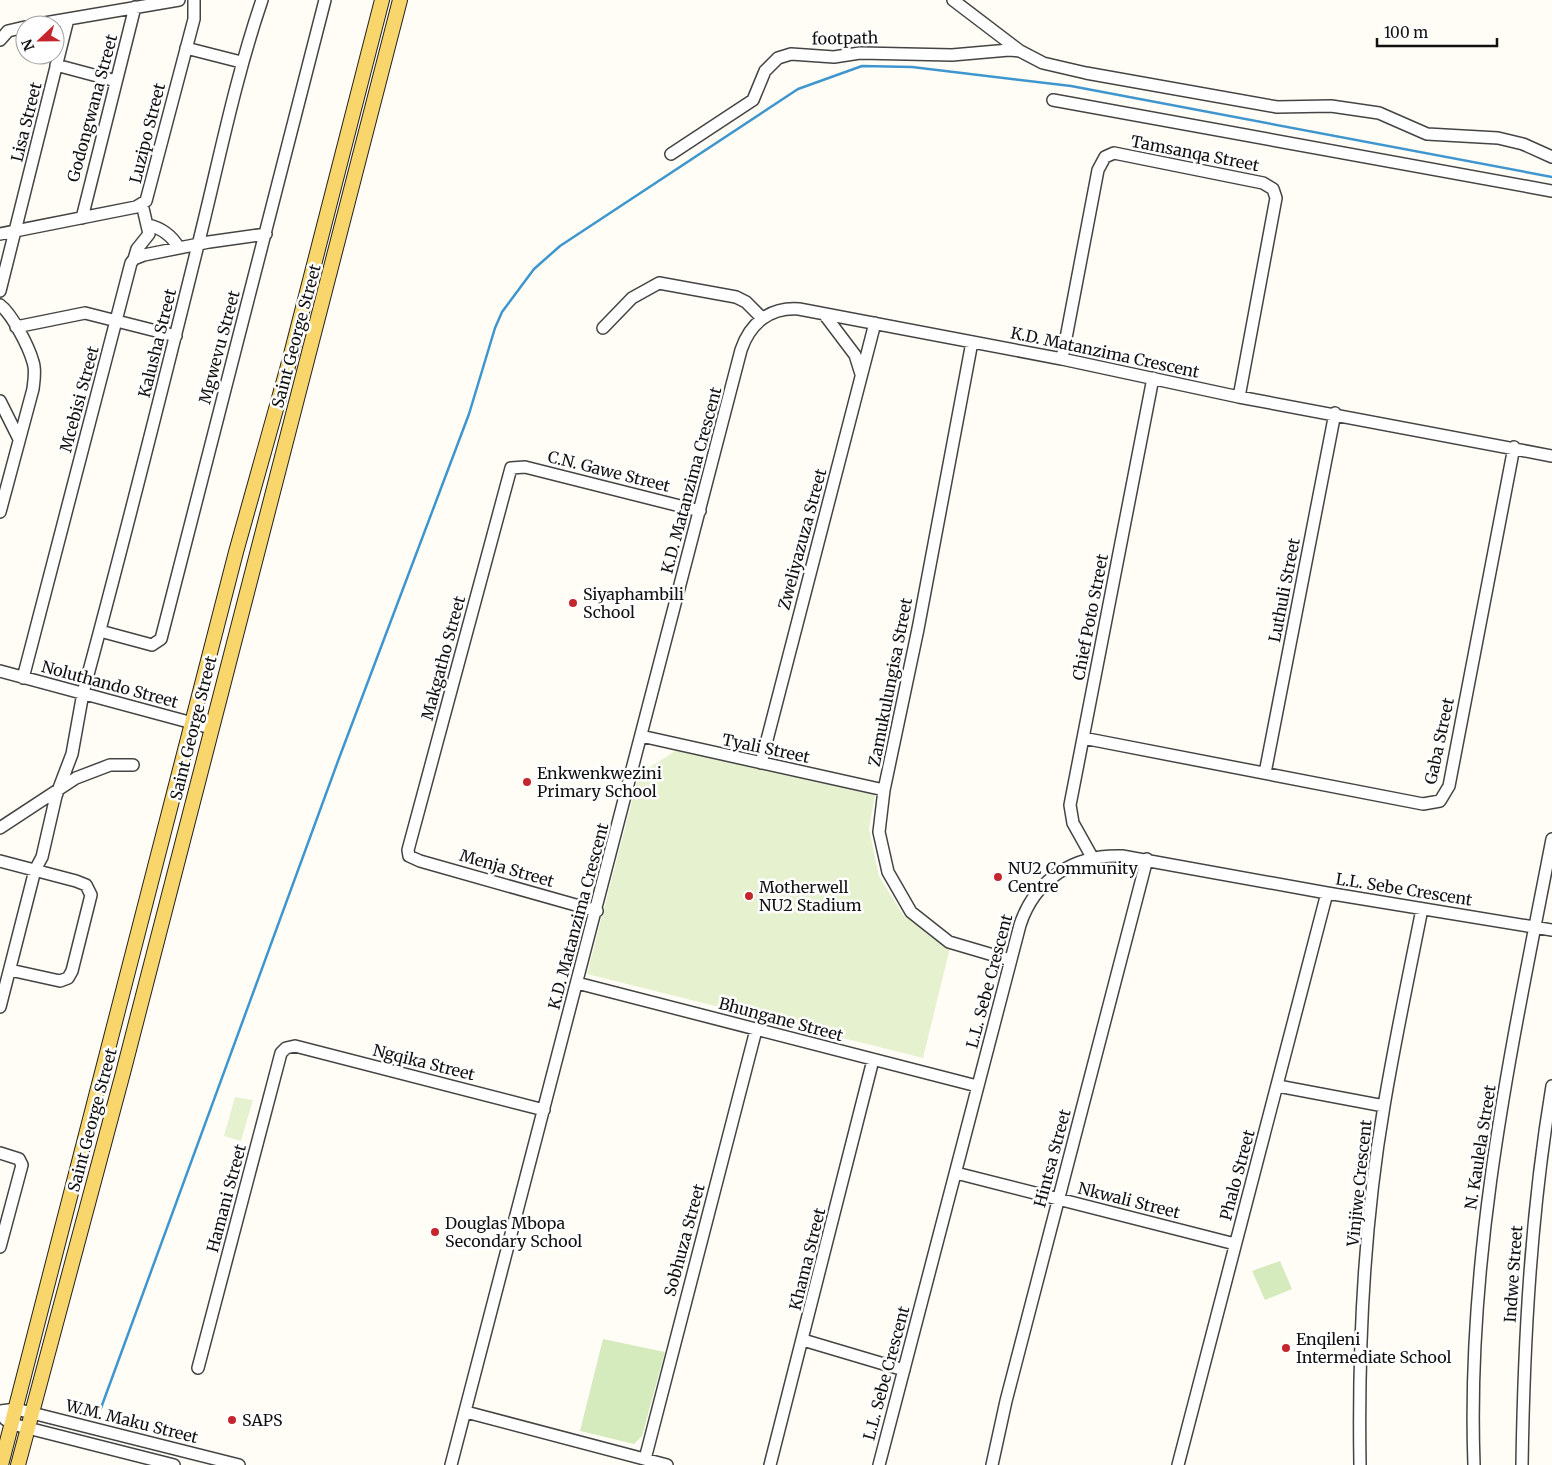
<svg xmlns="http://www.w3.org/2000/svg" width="1552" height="1465" font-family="Merriweather,serif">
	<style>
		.green { fill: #d5ebbd }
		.pitch { fill: #e6f2cf }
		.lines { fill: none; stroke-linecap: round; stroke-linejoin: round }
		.stream { stroke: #3f96cf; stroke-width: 2.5 }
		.minor-casing { stroke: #444; stroke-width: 14 }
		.major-casing { stroke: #222; stroke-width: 16 }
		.minor { stroke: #fff; stroke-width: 11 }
		.major { stroke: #f9d66b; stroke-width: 14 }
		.poi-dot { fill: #c4262e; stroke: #fff; stroke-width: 2 }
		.labels { text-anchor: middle; stroke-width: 5; stroke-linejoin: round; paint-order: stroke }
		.street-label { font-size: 16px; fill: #111; stroke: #fff }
		.poi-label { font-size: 16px; fill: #111; stroke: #fff; text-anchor: start }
	</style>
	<rect width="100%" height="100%" fill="#fffdf5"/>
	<path class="green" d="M1280,1261L1292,1289L1265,1300L1252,1271Z
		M603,1339L665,1352L642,1436L634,1444L580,1431Z"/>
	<path class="pitch" d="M677,750L875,795L869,829L879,876L904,916L950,948L923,1058L587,974L639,774Z
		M235,1097L253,1100L241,1141L224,1136Z"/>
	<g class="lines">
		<path class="stream" d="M101,1408L338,761L469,414L495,328L502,312L534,269L560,246L798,89L862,66L912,67L1071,86L1552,177"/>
		<defs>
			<path id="minor" d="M953,0L1020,51L1043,63L1086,73L1277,107L1331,106L1379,113L1427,134L1498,138L1523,144L1552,157
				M33,25L179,0
				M0,40L8,31L25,27
				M186,48L241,62
				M56,65L116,81
				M1053,100L1552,191
				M671,154L753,100L765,71L778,58L791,54L834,57L860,53L952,55L1009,50L1020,51
				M82,218L135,7
				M148,225C162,228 172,236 179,248
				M0,234L136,207L146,201L194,19V0
				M134,259L137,249L149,234L142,204
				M0,291L68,19
				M0,305C12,314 29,347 33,362C36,370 34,380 33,389L0,512
				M824,314L855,355L861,374
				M16,327L85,313L176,336
				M603,328L632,298L659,283L736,297L746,302L762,318
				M972,342L918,629L884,790L879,832L888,872L911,912L949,942L1010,960
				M1062,359L1098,170L1105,157L1114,153L1263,183L1273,189L1276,198L1239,397
				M0,401L19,439
				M100,631L152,645L161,639L325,0
				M0,671L211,728
				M23,678L131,263L134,259L144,255L209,242L266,234
				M641,736L884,790
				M1083,738L1423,804L1440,801L1449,786L1514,447
				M761,763L875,323
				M1265,773L1335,413
				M0,828L76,778L110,765H133
				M1092,857L1073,823L1070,805L1153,378
				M0,861L76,881L86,885L91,895L72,971L68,978L60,981L10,970
				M597,911L420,861L409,856L408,850L511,468L525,467L700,511
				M577,983L977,1086
				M0,1007L35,870L42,857L56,796L72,754L83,693C123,546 160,398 197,249C218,166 234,82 262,0
				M1278,1086L1384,1106
				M0,1153L19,1159L22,1165L0,1247
				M956,1173L1235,1244
				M803,1340L904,1370
				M198,1368L281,1053L286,1048L295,1046L544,1110
				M0,1411L16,1409L239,1465
				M466,1412L667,1465
				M5,1419L12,1424L174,1465
				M645,1459L756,1030
				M451,1465L741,350C750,323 770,307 799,309L1062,359L1239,397L1552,456
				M770,1465L873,1060
				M879,1465L1020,925C1035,879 1075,854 1122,856L1327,893L1552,930
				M992,1465L1006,1401L1147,859
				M1178,1465L1327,893
				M1360,1465C1358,1346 1364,1223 1384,1106C1395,1040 1409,974 1422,909
				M1474,1465C1466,1253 1512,1046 1552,839
				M1522,1465C1524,1337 1531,1212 1552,1086"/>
			<path id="major" d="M1,1465L236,552L288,366L382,0
				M18,1465L123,1073L400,0"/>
		</defs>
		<use href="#minor" class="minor-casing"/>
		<use href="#major" class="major-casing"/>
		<use href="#minor" class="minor"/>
		<use href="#major" class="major"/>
	</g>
	<g class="poi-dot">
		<circle cx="573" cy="603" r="5"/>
		<circle cx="527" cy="782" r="5"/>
		<circle cx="998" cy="877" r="5"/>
		<circle cx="749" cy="896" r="5"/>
		<circle cx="435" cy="1232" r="5"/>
		<circle cx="1286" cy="1348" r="5"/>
		<circle cx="232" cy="1420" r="5"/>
	</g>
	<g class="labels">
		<g class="street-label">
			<text transform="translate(845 38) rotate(-1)" y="6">footpath</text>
			<text transform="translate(92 108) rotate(-75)" y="6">Godongwana Street</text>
			<text transform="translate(26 122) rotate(-76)" y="6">Lisa Street</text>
			<text transform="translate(147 133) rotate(-76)" y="6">Luzipo Street</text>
			<text transform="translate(1195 153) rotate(11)" y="6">Tamsanqa Street</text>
			<text transform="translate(296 336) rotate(-75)" y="6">Saint George Street</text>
			<text transform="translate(157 343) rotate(-76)" y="6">Kalusha Street</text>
			<text transform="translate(219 347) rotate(-75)" y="6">Mgwevu Street</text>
			<text transform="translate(1105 352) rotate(12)" y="6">K.D. Matanzima Crescent</text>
			<text transform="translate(79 399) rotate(-75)" y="6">Mcebisi Street</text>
			<text transform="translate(609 471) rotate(14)" y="6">C.N. Gawe Street</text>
			<text transform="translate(691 480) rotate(-75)" y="6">K.D. Matanzima Crescent</text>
			<text transform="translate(802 539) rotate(-75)" y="6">Zweliyazuza Street</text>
			<text transform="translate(1284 590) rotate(-79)" y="6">Luthuli Street</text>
			<text transform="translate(1090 617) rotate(-79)" y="6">Chief Poto Street</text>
			<text transform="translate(443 658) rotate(-75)" y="6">Makgatho Street</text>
			<text transform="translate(890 682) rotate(-79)" y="6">Zamukulungisa Street</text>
			<text transform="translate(110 684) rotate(15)" y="6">Noluthando Street</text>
			<text transform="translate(193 728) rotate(-76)" y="6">Saint George Street</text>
			<text transform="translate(1439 741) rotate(-78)" y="6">Gaba Street</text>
			<text transform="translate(766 748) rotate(12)" y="6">Tyali Street</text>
			<text transform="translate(507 868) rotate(16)" y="6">Menja Street</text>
			<text transform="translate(1404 889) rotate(9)" y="6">L.L. Sebe Crescent</text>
			<text transform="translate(578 916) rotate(-75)" y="6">K.D. Matanzima Crescent</text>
			<text transform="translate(989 981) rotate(-75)" y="6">L.L. Sebe Crescent</text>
			<text transform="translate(781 1019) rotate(15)" y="6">Bhungane Street</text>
			<text transform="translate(424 1062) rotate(14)" y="6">Ngqika Street</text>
			<text transform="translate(92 1120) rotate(-75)" y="6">Saint George Street</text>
			<text transform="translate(1480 1147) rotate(-81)" y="6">N. Kaulela Street</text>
			<text transform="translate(1052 1158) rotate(-75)" y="6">Hintsa Street</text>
			<text transform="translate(1237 1175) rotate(-75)" y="6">Phalo Street</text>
			<text transform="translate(1359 1183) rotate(-84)" y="6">Vinjiwe Crescent</text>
			<text transform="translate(226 1198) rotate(-75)" y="6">Hamani Street</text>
			<text transform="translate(1129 1200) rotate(14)" y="6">Nkwali Street</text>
			<text transform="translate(684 1240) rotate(-75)" y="6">Sobhuza Street</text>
			<text transform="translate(807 1259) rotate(-76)" y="6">Khama Street</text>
			<text transform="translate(1513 1274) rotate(-86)" y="6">Indwe Street</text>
			<text transform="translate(886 1373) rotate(-75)" y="6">L.L. Sebe Crescent</text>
			<text transform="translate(132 1421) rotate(14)" y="6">W.M. Maku Street</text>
		</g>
		<g class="poi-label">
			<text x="583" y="600">Siyaphambili<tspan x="583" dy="18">School</tspan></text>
			<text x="537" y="779">Enkwenkwezini<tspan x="537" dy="18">Primary School</tspan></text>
			<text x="1008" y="874">NU2 Community<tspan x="1008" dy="18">Centre</tspan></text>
			<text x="759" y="893">Motherwell<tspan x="759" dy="18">NU2 Stadium</tspan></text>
			<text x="445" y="1229">Douglas Mbopa<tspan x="445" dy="18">Secondary School</tspan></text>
			<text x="1296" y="1345">Enqileni<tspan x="1296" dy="18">Intermediate School</tspan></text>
			<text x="242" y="1426">SAPS</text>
		</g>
	</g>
	<g transform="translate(40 40) rotate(248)"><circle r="24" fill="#ffffff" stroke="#a0a0a0"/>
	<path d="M0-4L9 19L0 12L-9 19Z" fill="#c4262e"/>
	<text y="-8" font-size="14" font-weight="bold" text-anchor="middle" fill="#111111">N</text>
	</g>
	<path d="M1377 38v8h120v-8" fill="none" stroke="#111111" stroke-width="2.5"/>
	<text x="1384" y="38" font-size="15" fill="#111111" stroke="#ffffff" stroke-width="4" paint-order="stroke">100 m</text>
</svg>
